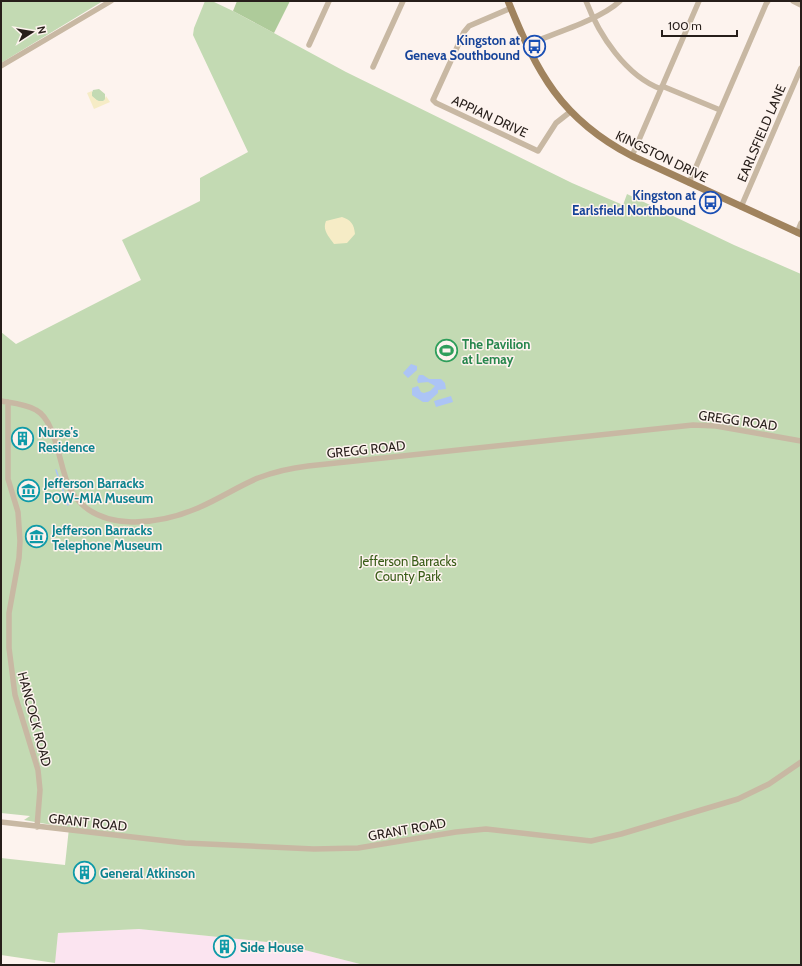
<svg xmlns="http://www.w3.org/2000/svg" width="802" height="966" font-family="Cabin,sans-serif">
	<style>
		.industrial { fill: #fbe4f0 }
		.green { fill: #c3dab3 }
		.forest { fill: #aecb9a }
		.sand { fill: #f6ecc6 }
		.water { fill: #acc4f5 }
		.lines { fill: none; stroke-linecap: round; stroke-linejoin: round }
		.stream { stroke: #acc4f5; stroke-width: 1.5 }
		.minor { stroke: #c8b8a3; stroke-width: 5.5 }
		.major { stroke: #a0835e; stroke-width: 7 }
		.labels { text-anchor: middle; stroke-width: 3; stroke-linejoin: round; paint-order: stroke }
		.transit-label { font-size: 13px; font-weight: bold; fill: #164399; stroke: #fdf3ee; text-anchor: end }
		.street-label { font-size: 13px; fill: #271e1a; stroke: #fdf3ee }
		.leisure-label { font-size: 13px; font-weight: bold; fill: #27864d; stroke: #fdf3ee; text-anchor: start }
		.culture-label { font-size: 13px; font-weight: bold; fill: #0d838f; stroke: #fdf3ee; text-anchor: start }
		.park-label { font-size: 13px; fill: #395c17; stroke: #fdf3ee }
	</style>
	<rect width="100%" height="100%" fill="#fdf3ee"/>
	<path class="industrial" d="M139,929L277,943L364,965H54L58,933Z"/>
	<path class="green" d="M1,1H103L1,63Z
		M205,1H212L233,11L346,72L572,183L623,205L627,194L734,245L801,274V965H364L277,943L139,929L58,933L55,963L1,955V858L65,865L69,828L24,820L30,816L1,813V332L16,344L141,280L122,240L200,201V178L248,152L193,35L194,28Z
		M99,89L105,94V100C100,103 94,100 91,95L93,90Z"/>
	<path class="forest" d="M237,1H290L274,33L233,11Z"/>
	<path class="sand" d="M92,91V96L98,101H104L106,96L110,102L94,109L87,93Z
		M342,217C351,220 354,224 355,234L347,243L334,244C329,237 322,230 326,221Z"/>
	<path class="water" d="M411,364L417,366V370L408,378L403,373Z
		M419,375H423L429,379H441L445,383L446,389L438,390V393L428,402H423L412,395V388L418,386L421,392L424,393L430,391L435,386L428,382L418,383L417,380Z
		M451,396L453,402L436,407L434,401Z"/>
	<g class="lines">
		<path class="stream" d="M56,470L68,505"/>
		<path class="minor" d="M586,1C599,35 626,76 661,89
			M793,1L801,5
			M511,8L469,26L464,32L433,100L436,103L538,151L556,123L570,112
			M309,45L329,1
			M526,45C552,34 600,20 620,1
			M1,66L111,1
			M373,67L403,1
			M662,86L720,110
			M632,156L699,1
			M689,183L766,4L768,1
			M741,207L801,68
			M797,233L801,223
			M1,401C13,403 26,404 36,410C57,421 59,468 70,489C95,534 158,525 198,508C219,499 237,487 258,478C274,472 291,468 308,466L693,425L716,426L801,441
			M8,402V479L18,512L20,541L19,558L9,613V648L15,695L38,770L40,790L37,827
			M1,822L185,843L314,849L358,848L456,832L486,829L591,841L621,834L738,799L769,784L801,762"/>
		<path class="major" d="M508,1C537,73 561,119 632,156L801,234"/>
	</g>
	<defs>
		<symbol id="bus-ring" viewBox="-11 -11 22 22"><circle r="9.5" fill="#fdf3ee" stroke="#1a4fb4" stroke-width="1.5"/><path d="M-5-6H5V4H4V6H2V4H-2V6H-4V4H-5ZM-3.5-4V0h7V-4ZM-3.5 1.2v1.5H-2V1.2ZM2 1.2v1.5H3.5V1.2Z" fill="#1a4fb4"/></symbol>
		<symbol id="stadium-ring" viewBox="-11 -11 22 22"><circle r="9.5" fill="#fdf3ee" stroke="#2e9e5b" stroke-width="1.5"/><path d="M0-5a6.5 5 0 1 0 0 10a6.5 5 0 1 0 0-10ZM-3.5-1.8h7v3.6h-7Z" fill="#2e9e5b"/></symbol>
		<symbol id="building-ring" viewBox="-11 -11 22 22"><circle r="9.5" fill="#fdf3ee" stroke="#0f9aa8" stroke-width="1.5"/><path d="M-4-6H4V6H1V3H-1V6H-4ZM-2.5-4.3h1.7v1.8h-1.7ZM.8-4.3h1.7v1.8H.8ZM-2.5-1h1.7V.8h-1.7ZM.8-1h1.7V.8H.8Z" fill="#0f9aa8"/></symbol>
		<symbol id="museum-ring" viewBox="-11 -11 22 22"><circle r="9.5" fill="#fdf3ee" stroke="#0f9aa8" stroke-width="1.5"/><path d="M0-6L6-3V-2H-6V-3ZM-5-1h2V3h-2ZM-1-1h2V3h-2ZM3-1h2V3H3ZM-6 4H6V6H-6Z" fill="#0f9aa8"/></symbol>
	</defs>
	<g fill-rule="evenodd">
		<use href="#bus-ring" x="522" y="34" width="25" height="25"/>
		<use href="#bus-ring" x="698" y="190" width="25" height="25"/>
		<use href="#stadium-ring" x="434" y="338" width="25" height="25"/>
		<use href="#building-ring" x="10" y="426" width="25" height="25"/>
		<use href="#museum-ring" x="16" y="478" width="25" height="25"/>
		<use href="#museum-ring" x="24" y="524" width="25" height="25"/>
		<use href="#building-ring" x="72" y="860" width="25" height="25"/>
		<use href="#building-ring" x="212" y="934" width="25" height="25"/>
	</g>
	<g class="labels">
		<g class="transit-label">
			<text x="520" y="45">Kingston at<tspan x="520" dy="15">Geneva Southbound</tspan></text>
			<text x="696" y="200">Kingston at<tspan x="696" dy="15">Earlsfield Northbound</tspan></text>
		</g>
		<g class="street-label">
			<text transform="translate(490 116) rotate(25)" y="5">APPIAN DRIVE</text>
			<text transform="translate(761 133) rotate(-67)" y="5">EARLSFIELD LANE</text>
			<text transform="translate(662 156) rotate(26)" y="5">KINGSTON DRIVE</text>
			<text transform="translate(738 420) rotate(8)" y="5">GREGG ROAD</text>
			<text transform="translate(366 449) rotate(-6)" y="5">GREGG ROAD</text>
			<text transform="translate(35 719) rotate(75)" y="5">HANCOCK ROAD</text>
			<text transform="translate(88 822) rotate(6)" y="5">GRANT ROAD</text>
			<text transform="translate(407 829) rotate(-10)" y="5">GRANT ROAD</text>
		</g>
		<g class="leisure-label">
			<text x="462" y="349">The Pavilion<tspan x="462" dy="15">at Lemay</tspan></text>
		</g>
		<g class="culture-label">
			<text x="38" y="437">Nurse's<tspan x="38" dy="15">Residence</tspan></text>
			<text x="44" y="488">Jefferson Barracks<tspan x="44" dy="15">POW-MIA Museum</tspan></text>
			<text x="52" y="535">Jefferson Barracks<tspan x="52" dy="15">Telephone Museum</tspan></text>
			<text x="100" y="878">General Atkinson</text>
			<text x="240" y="952">Side House</text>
		</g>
		<g class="park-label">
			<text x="408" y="566">Jefferson Barracks<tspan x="408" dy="15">County Park</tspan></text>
		</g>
	</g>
	<rect width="802" height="966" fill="none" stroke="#271e1a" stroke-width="4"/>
	<g transform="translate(32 32) rotate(78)" stroke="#fdf3ee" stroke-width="3" paint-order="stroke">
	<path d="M0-3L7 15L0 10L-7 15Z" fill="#271e1a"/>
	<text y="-6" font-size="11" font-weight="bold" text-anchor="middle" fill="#271e1a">N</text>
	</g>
	<path d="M662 30v6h75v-6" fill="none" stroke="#271e1a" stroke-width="2"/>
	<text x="668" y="30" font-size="12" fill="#271e1a" stroke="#fdf3ee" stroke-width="3" paint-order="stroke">100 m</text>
</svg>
